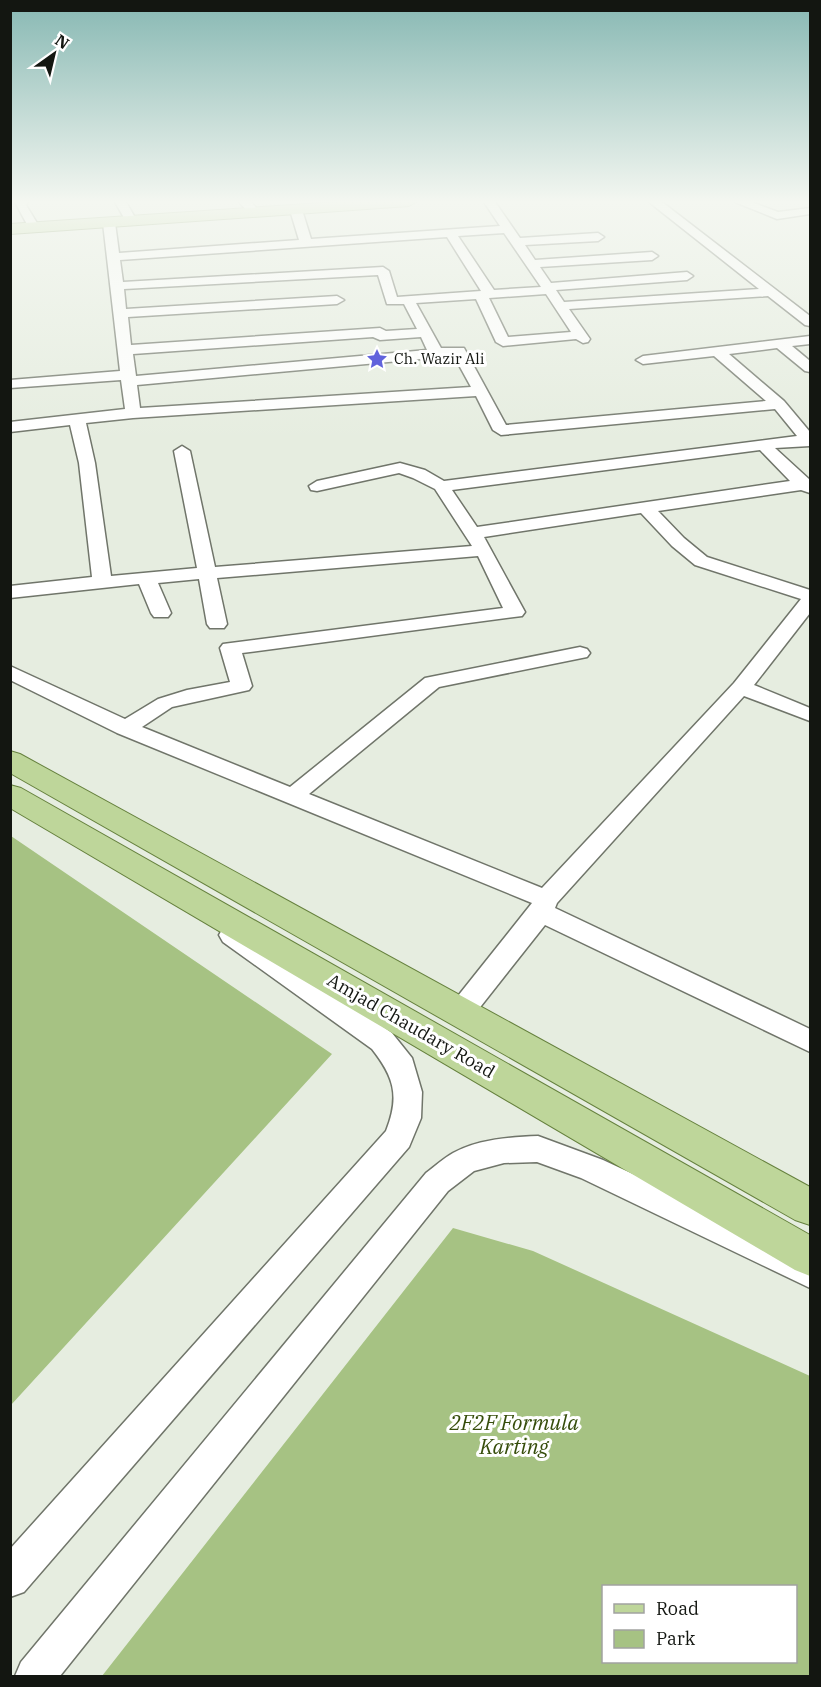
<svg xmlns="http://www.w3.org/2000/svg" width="821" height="1687" font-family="'IBM Plex Serif',serif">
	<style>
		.green { fill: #a6c283; fill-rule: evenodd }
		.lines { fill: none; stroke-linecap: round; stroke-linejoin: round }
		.minor-casing { stroke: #70756a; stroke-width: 3 }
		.major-casing { stroke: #66813e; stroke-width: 2 }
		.minor { fill: #fff; fill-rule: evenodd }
		.major { fill: #bed69a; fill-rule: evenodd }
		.labels { text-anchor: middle; stroke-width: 6; stroke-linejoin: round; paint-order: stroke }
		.far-poi-label { font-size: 15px; fill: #131611; stroke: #fff; text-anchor: start }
		.street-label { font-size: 18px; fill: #131611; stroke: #fff }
		.near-park-label { font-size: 21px; font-style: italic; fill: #364d0b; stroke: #fff }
	</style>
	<rect width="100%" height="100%" fill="#e6ede0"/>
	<path class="green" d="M11,836L332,1054L11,1405Z
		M453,1228L533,1251L810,1376V1676H102ZM604,1586H796V1662H604Z"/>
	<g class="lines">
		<defs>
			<path id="minor" d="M15,202H28L26,205L40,228L38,230H30Z
				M115,202H126L137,221L135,223H127Z
				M239,202H251L261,213L259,215H251Z
				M484,202H495L520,238L598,233L604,237L598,241L525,245L535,260L652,252L658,256L652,260L540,267L551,283L687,272L693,276L687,280L556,290L564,302L759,289L649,202H662L810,316V326L805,325L768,296L569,309L590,339L588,342L583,343L576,339L503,346L496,342L476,299L416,303L441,348H464L506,425L766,401L714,356L643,364L636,360L643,356L810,336V344L792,346L810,361V372L805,371L777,348L729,354L784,401L810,432V446L775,448L810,480V493L801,490L658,511L684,538L707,557L810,590V613L754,685L810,708V721L744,696L557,903L555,908L810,1029V1052L545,925L470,1020L460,1023L450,1020L446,1013L450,1006L532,903L117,733L10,680V666L125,719L158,699L187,690L230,682L220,648L223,644L503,608L478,556L217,578L227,624L224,628H210L207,624L199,579L158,583L171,613L168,617H154L151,613L139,584L10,598V586L92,577L79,463L70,425L10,432V422L125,409L121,380L10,388V380L120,371L103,223L105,221L109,220L115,223L119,253L299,240L290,210L296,207L302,210L311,239L500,226ZM504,233L541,287L494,290L458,236ZM447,237L481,291L397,297L389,271L383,267L123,282L120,260ZM378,275L387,304H404L417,329L386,331L380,328L131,345L128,317L337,304L344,300L337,296L126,309L124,289ZM546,294L571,332L508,337L489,298ZM373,337L380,340L421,337L427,350L136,376L133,354ZM454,356L471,387L140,408L137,385ZM476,396L493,430L501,435L775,409L797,436L444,481L425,470L400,463L317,481L309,486L311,490L317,491L399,473L413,478L435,489L472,546L215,567L190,451L182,446L174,451L197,568L111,576L95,463L86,423L133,418ZM760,450L790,481L477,527L452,490ZM641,513L672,546L695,565L801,599L734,683L542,888L309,794L439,687L587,657L590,653L587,649L580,647L425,678L290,787L142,727L172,707L249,690L252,686L242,653L522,616L525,612L484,537Z
				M735,202H751L778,212L810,208V214L777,219Z
				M232,926L241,928L392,1033L412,1058L422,1092L421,1118L409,1147L24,1592L10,1597V1549L386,1131C400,1096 394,1077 372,1049L223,942L219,935L223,928Z
				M538,1136L603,1160L810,1257V1288L581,1178L537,1162L504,1163L474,1171L448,1191L60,1676H15L21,1662L426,1173C435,1166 444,1158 453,1153C478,1139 511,1137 538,1136Z"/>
			<path id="major" d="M337,202H416L409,206L10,234V224Z
				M10,751L20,754L810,1187V1225L795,1220L10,773Z
				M10,785L21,788L810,1235V1276L795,1270L10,808Z"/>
		</defs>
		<use href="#minor" class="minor-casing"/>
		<use href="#major" class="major-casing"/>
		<use href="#minor" class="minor"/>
		<use href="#major" class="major"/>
	</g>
	<linearGradient id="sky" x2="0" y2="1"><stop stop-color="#87b8b3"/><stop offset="0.46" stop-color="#f4f7f1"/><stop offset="1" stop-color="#f4f7f1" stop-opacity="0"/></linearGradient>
	<rect width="821" height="439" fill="url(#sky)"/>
	<defs>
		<symbol id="sight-bare" viewBox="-9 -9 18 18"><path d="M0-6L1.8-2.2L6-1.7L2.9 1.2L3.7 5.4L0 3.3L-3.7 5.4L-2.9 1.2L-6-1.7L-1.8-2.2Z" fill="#6163dc" stroke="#fff" stroke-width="2.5" paint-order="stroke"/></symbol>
	</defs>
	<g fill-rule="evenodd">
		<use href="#sight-bare" x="362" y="344" width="30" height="30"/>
	</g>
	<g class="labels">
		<g class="far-poi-label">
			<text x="394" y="364">Ch. Wazir Ali</text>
		</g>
		<g class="street-label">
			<text transform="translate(411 1026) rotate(30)" y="6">Amjad Chaudary Road</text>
		</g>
		<g class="near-park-label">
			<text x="514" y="1430">2F2F Formula<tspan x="514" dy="24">Karting</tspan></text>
		</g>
	</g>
	<rect width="821" height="1687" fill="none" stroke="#131611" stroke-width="24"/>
	<rect x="602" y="1585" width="195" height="78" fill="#ffffff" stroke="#a1a2a0" stroke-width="1.5"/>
	<rect x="614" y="1604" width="30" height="9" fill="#bed69a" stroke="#a1a2a0" stroke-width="1.5"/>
	<text x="656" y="1615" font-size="18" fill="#131611">Road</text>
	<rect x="614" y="1630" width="30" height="18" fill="#a6c283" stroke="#a1a2a0" stroke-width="1.5"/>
	<text x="656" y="1645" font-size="18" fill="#131611">Park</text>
	<g transform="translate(54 54) rotate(34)" stroke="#ffffff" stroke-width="4.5" paint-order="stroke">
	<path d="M0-4.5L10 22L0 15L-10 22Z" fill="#131611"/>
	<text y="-9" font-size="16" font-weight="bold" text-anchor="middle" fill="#131611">N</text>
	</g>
</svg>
